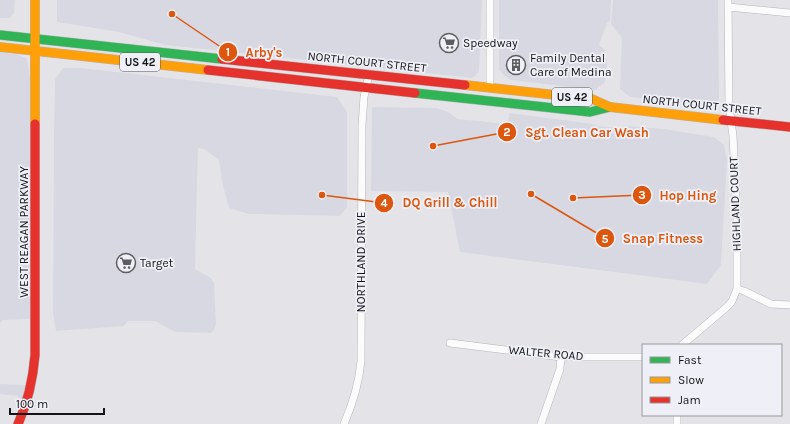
<svg xmlns="http://www.w3.org/2000/svg" width="790" height="424" font-family="Karla,sans-serif">
	<style>
		.built { fill: #d8d8e2 }
		.lines { fill: none; stroke-linecap: round; stroke-linejoin: round }
		.street-casing { stroke: #b4b5b8; stroke-width: 8 }
		.fast-casing { stroke: #b4b5b8; stroke-width: 10 }
		.slow-casing { stroke: #b4b5b8; stroke-width: 10 }
		.jam-casing { stroke: #b4b5b8; stroke-width: 10 }
		.street { stroke: #fbfbfc; stroke-width: 7 }
		.fast { stroke: #30b455; stroke-width: 9 }
		.slow { stroke: #ff9f0a; stroke-width: 9 }
		.jam { stroke: #e5322d; stroke-width: 9 }
		.labels { text-anchor: middle; stroke-width: 3.5; stroke-linejoin: round; paint-order: stroke }
		.shield { fill: #eff0f7; stroke: #56565a; stroke-width: 1 }
		.shield-label { font-size: 11px; font-weight: bold; fill: #141417 }
		.poi-label { font-size: 12px; fill: #141417; stroke: #eff0f7; text-anchor: start }
		.street-label { font-size: 12px; fill: #141417; stroke: #eff0f7 }
		.leader { fill: none; stroke: #dd560d; stroke-width: 1.5 }
		.callout-dot { fill: #dd560d; stroke: #eff0f7; stroke-width: 1.5 }
		.mark-label { font-size: 12px; text-anchor: middle; font-weight: bold; fill: #fff }
		.callout-label { font-size: 13px; text-anchor: middle; font-weight: bold; fill: #dd560d; stroke: #eff0f7; stroke-width: 3.5; stroke-linejoin: round; paint-order: stroke }
	</style>
	<rect width="100%" height="100%" fill="#e4e4e8"/>
	<path class="built" d="M0,0H15L14,13L10,18H0Z
		M57,0H482L479,71L475,76L472,78L165,45L119,32L57,22Z
		M499,0H611L610,21L607,23L599,45L605,50L607,63L605,82L595,90L511,80L505,76L499,70Z
		M613,0H718L719,99L714,105L630,97L620,89L622,38L611,24Z
		M0,52L17,54L27,59L31,83L32,319L3,320L0,323Z
		M63,68H81L337,97L347,112V207L340,216L249,214L229,208L223,186L219,160L204,149L198,148L195,269L211,278L214,283L216,324L214,330L211,333L175,332L155,321H128L124,326L56,331L53,313L54,135L55,79Z
		M372,107L437,108L448,112L458,119L507,124L510,113L593,124L597,126L620,128L627,126L664,129L714,137L724,145L727,160L721,265L707,284L460,252L448,192L371,191Z
		M0,384L28,385L22,404L18,396L0,394Z"/>
	<g class="lines">
		<defs>
			<path id="street" d="M490,0V88
				M728,7L790,13
				M737,289L744,291L771,304L790,305
				M450,343L561,357H643
				M682,345L728,306L732,301L737,289V221L733,136L729,106L728,0
				M677,415V424
				M344,424C353,403 359,384 361,361L362,125L364,97L369,74
				M541,424L560,369L561,357"/>
			<path id="fast" d="M0,35L222,59
				M415,93L590,112L610,107"/>
			<path id="slow" d="M35,0V124
				M0,47L208,70
				M465,85L592,99L610,107L723,120"/>
			<path id="jam" d="M222,59L465,85
				M208,70L415,93
				M723,120L790,127
				M18,424C28,402 33,379 35,355V124"/>
		</defs>
		<use href="#street" class="street-casing"/>
		<use href="#fast" class="fast-casing"/>
		<use href="#slow" class="slow-casing"/>
		<use href="#jam" class="jam-casing"/>
		<use href="#street" class="street"/>
		<use href="#fast" class="fast"/>
		<use href="#slow" class="slow"/>
		<use href="#jam" class="jam"/>
	</g>
	<defs>
		<symbol id="supermarket-ring" viewBox="-11 -11 22 22"><circle r="9.5" fill="#eff0f7" stroke="#5d5d60" stroke-width="1.5"/><path d="M-6-5.5h2.5l.6 2H6L4.5 2H-2.5L-4.4-4H-6ZM-1.5 3.2a1.3 1.3 0 1 0 .1 0ZM3 3.2a1.3 1.3 0 1 0 .1 0Z" fill="#5d5d60"/></symbol>
		<symbol id="building-ring" viewBox="-11 -11 22 22"><circle r="9.5" fill="#eff0f7" stroke="#5d5d60" stroke-width="1.5"/><path d="M-4-6H4V6H1V3H-1V6H-4ZM-2.5-4.3h1.7v1.8h-1.7ZM.8-4.3h1.7v1.8H.8ZM-2.5-1h1.7V.8h-1.7ZM.8-1h1.7V.8H.8Z" fill="#5d5d60"/></symbol>
	</defs>
	<g fill-rule="evenodd">
		<use href="#supermarket-ring" x="438" y="32" width="22" height="22"/>
		<use href="#building-ring" x="505" y="54" width="22" height="22"/>
		<use href="#supermarket-ring" x="115" y="252" width="22" height="22"/>
	</g>
	<g class="labels">
		<g class="shield">
			<rect x="120" y="53" width="40" height="18" rx="3"/>
			<rect x="552" y="88" width="40" height="18" rx="3"/>
		</g>
		<g class="shield-label">
			<text x="140" y="66">US 42</text>
			<text x="572" y="101">US 42</text>
		</g>
		<g class="poi-label">
			<text x="463" y="47">Speedway</text>
			<text x="530" y="62">Family Dental<tspan x="530" dy="14">Care of Medina</tspan></text>
			<text x="140" y="267">Target</text>
		</g>
		<g class="street-label">
			<text transform="translate(367 62) rotate(6)" y="4">NORTH COURT STREET</text>
			<text transform="translate(702 105) rotate(6)" y="4">NORTH COURT STREET</text>
			<text transform="translate(735 204) rotate(-92)" y="4">HIGHLAND COURT</text>
			<text transform="translate(24 232) rotate(-90)" y="4">WEST REAGAN PARKWAY</text>
			<text transform="translate(361 262) rotate(-90)" y="4">NORTHLAND DRIVE</text>
			<text transform="translate(546 353) rotate(5)" y="4">WALTER ROAD</text>
		</g>
	</g>
	<path class="leader" d="M172 14L228 52M433 146L507 132M573 198L642 195M322 195L384 203M531 194L605 238"/>
	<g class="callout-dot">
		<circle cx="172" cy="14" r="4"/>
		<circle cx="433" cy="146" r="4"/>
		<circle cx="573" cy="198" r="4"/>
		<circle cx="322" cy="195" r="4"/>
		<circle cx="531" cy="194" r="4"/>
		<circle cx="228" cy="52" r="10"/>
		<circle cx="507" cy="132" r="10"/>
		<circle cx="642" cy="195" r="10"/>
		<circle cx="384" cy="203" r="10"/>
		<circle cx="605" cy="238" r="10"/>
	</g>
	<g class="mark-label">
		<text x="228" y="56">1</text>
		<text x="507" y="136">2</text>
		<text x="642" y="199">3</text>
		<text x="384" y="207">4</text>
		<text x="605" y="243">5</text>
	</g>
	<g class="callout-label">
		<text x="264" y="57">Arby's</text>
		<text x="587" y="137">Sgt. Clean Car Wash</text>
		<text x="688" y="200">Hop Hing</text>
		<text x="450" y="207">DQ Grill &amp; Chill</text>
		<text x="663" y="243">Snap Fitness</text>
	</g>
	<rect x="642" y="344" width="140" height="72" fill="#eff0f7" stroke="#97989d"/>
	<rect x="650" y="357" width="20" height="6" fill="#30b455" stroke="#97989d"/>
	<text x="678" y="364" font-size="12" fill="#141417">Fast</text>
	<rect x="650" y="377" width="20" height="6" fill="#ff9f0a" stroke="#97989d"/>
	<text x="678" y="384" font-size="12" fill="#141417">Slow</text>
	<rect x="650" y="397" width="20" height="6" fill="#e5322d" stroke="#97989d"/>
	<text x="678" y="404" font-size="12" fill="#141417">Jam</text>
	<path d="M10 408v6h94v-6" fill="none" stroke="#141417" stroke-width="2"/>
	<text x="16" y="408" font-size="12" fill="#141417" stroke="#eff0f7" stroke-width="3" paint-order="stroke">100 m</text>
</svg>
